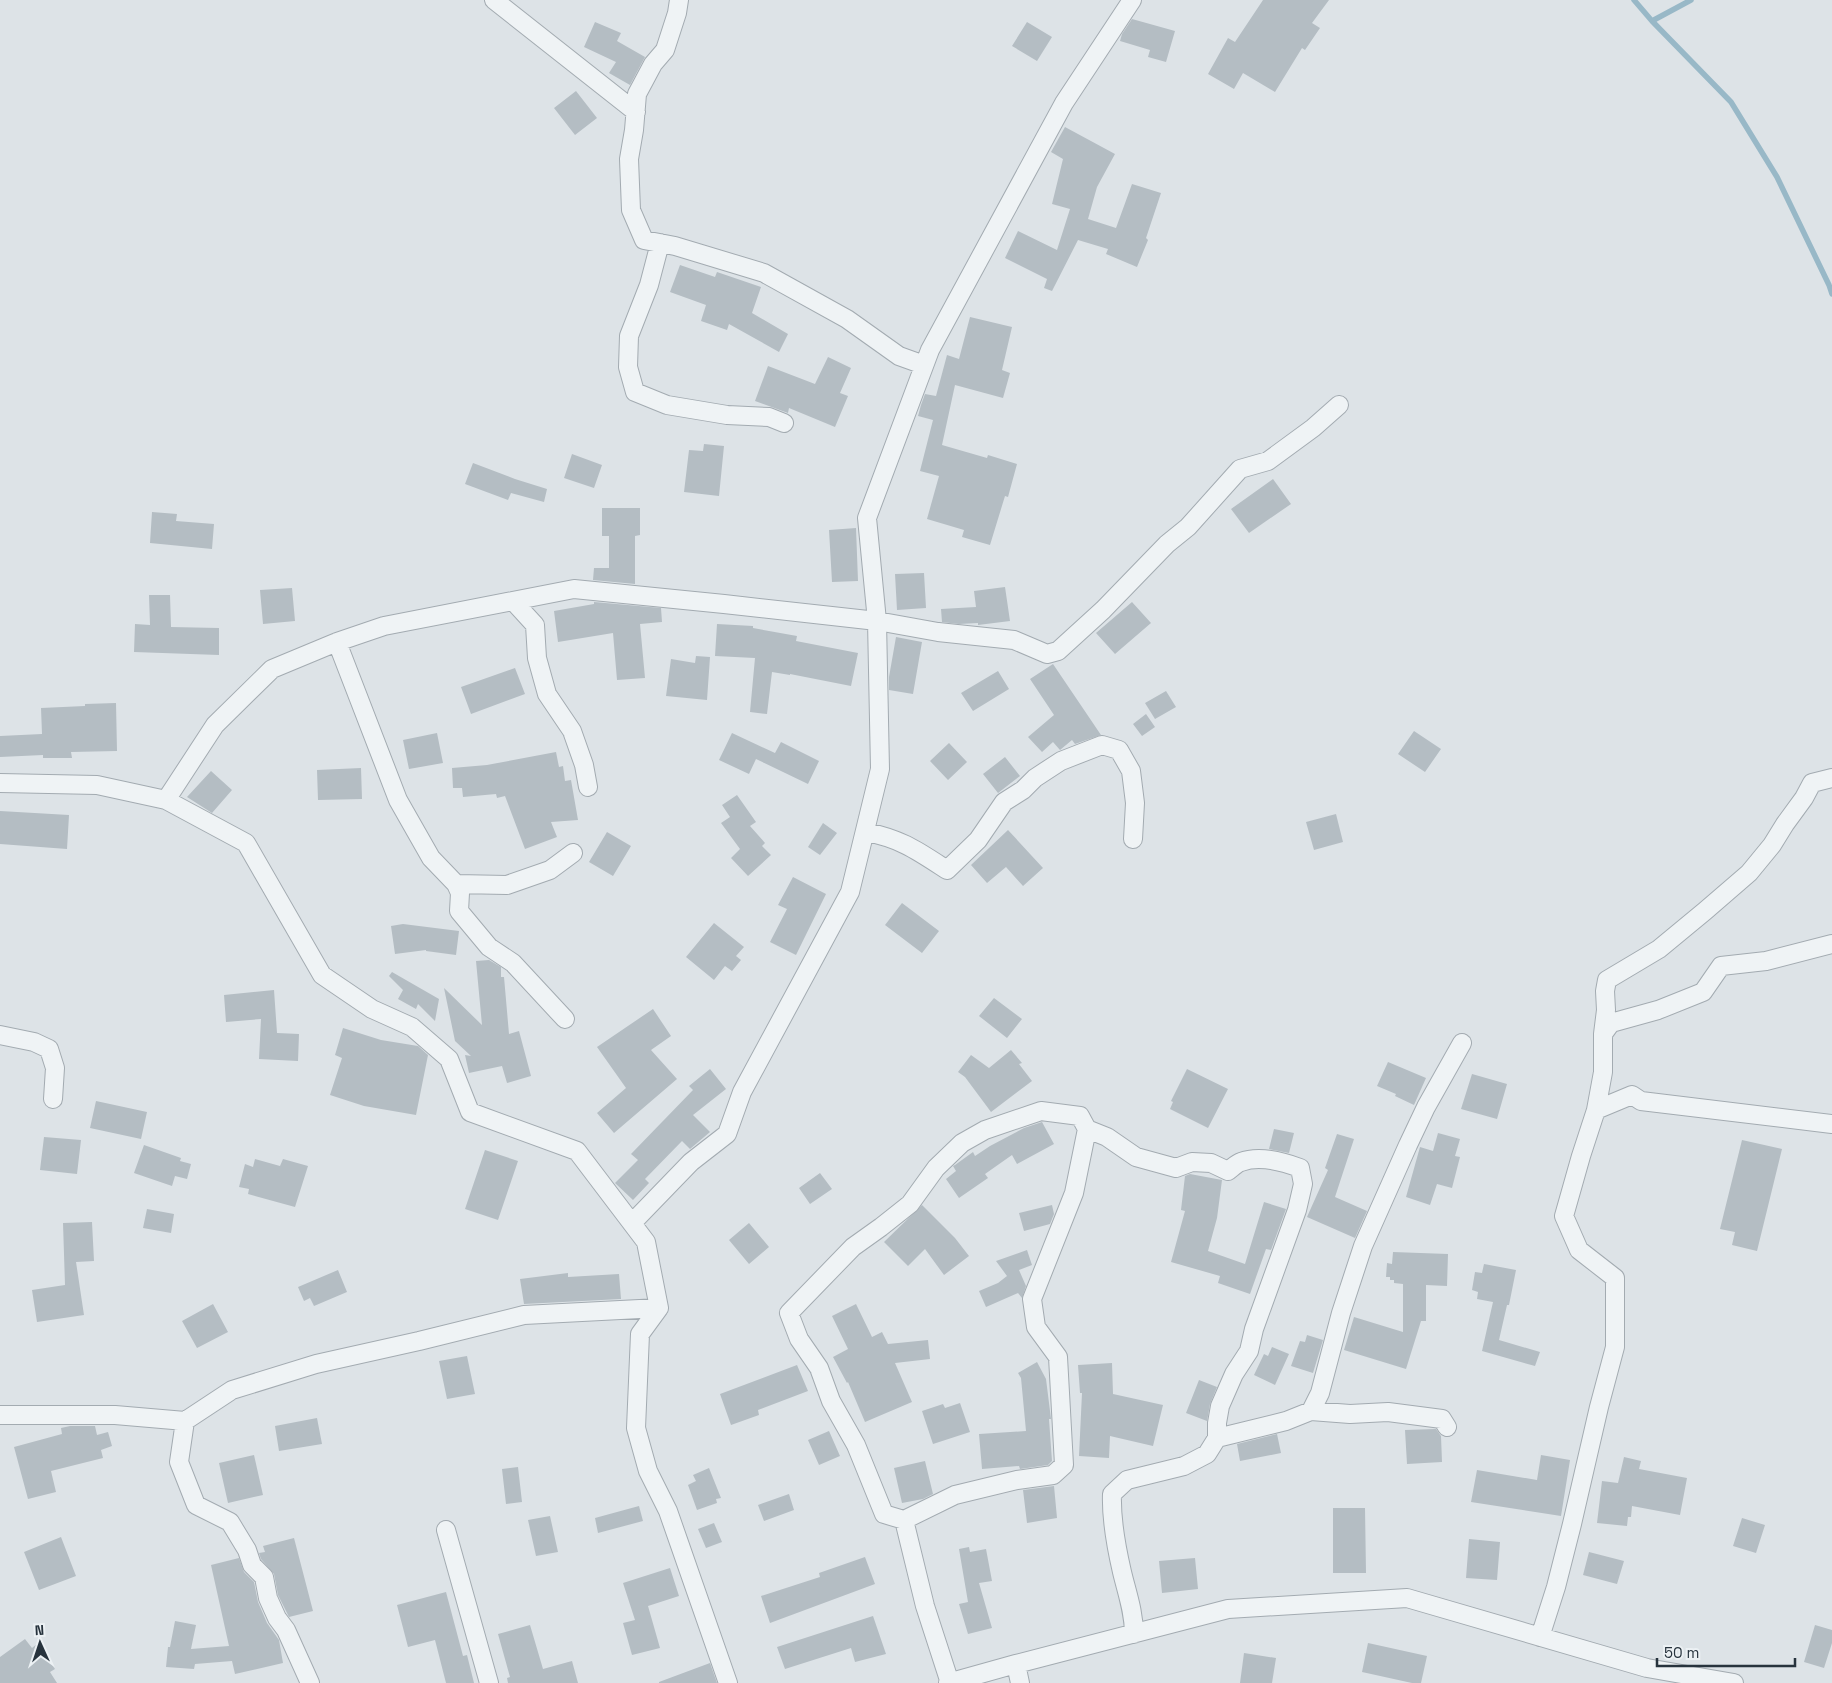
<svg xmlns="http://www.w3.org/2000/svg" width="1832" height="1683" font-family="'Space Grotesk',sans-serif">
	<style>
		.lines { fill: none; stroke-linecap: round; stroke-linejoin: round }
		.stream { stroke: #98b8c7; stroke-width: 5.5 }
		.building { fill: #b4bdc3 }
		.minor-casing { stroke: #a3abb1; stroke-width: 20 }
		.minor { stroke: #eff3f5; stroke-width: 18 }
	</style>
	<rect width="100%" height="100%" fill="#dde3e7"/>
	<g class="lines">
		<path class="stream" d="M1634,0L1652,21L1731,102L1777,177L1829,285L1832,294
			M1652,21L1691,0"/>
	</g>
	<path class="building" d="M1263,0H1329L1312,23L1320,28L1305,50L1302,48L1275,92L1243,73L1234,89L1208,74L1228,38L1235,42Z
		M1132,19L1175,31L1166,62L1148,57L1150,50L1120,41L1122,34Z
		M595,22L621,33L617,41L645,57L630,85L609,73L616,62L584,47Z
		M1027,22L1052,37L1037,61L1012,46Z
		M576,91L597,118L575,135L554,108Z
		M1065,127L1115,154L1097,187L1088,219L1116,228L1132,184L1161,193L1146,238L1148,240L1137,267L1106,254L1108,249L1078,240L1052,291L1044,288L1047,279L1005,258L1018,231L1057,250L1070,209L1052,204L1063,159L1051,152Z
		M680,265L715,277L717,272L761,287L752,313L788,334L779,352L729,324L727,330L701,321L706,305L670,292Z
		M970,317L1012,327L1002,370L1010,373L1003,398L955,385L942,445L987,458L988,455L1017,464L1008,497L1005,496L990,545L962,537L964,530L927,519L939,476L920,471L933,420L918,416L921,405L925,394L936,396L947,355L959,359Z
		M828,357L851,368L840,393L848,396L835,427L789,408L788,413L755,401L768,366L815,384Z
		M704,444L724,446L719,496L684,492L689,450L703,451Z
		M572,454L602,465L594,488L564,478Z
		M473,463L515,479L547,489L544,502L511,493L508,500L465,484Z
		M1273,479L1291,504L1249,533L1231,509Z
		M602,508H640V535L635,536V584L593,580L594,568H609V536H602Z
		M152,512L177,514L176,521L214,524L212,549L150,543Z
		M856,528L858,581L832,582L829,530Z
		M924,573L926,608L897,610L895,574Z
		M1005,587L1010,621L978,625V623L959,624L942,622L941,609L976,607L974,591Z
		M292,588L295,621L263,624L260,590Z
		M149,595H170L171,627L219,628V655L134,652L135,624L150,625Z
		M594,602L661,608L662,622L640,624L645,678L617,680L613,633L558,642L554,611L594,604Z
		M1132,602L1151,623L1115,654L1096,633Z
		M717,624L753,626V628L797,636L796,641L858,653L851,686L790,674V675L772,672L767,714L750,712L755,658L715,656Z
		M896,637L922,642L913,694L889,690V677Z
		M696,656L710,657L707,700L666,696L671,659L695,663Z
		M1053,664L1101,735L1075,744L1072,740L1060,750L1053,742L1042,752L1028,737L1054,715L1030,679Z
		M515,668L525,694L471,714L461,687Z
		M998,671L1009,689L973,711L961,693Z
		M1166,691L1176,707L1155,719L1145,703Z
		M116,703L117,751L71,752L72,758H43V755L0,757V736L42,734L41,708L85,706V704Z
		M1146,714L1155,727L1142,736L1133,724Z
		M1414,731L1441,749L1425,772L1398,754Z
		M437,733L443,763L409,769L403,740Z
		M732,733L775,753L781,742L819,761L808,784L756,759L749,774L719,760Z
		M949,743L967,762L948,780L930,761Z
		M556,752L559,767L563,766L565,781L571,780L578,820L551,822L557,837L525,849L505,796L497,798L496,794L463,797L462,788H453L452,768L487,765Z
		M1005,757L1020,776L998,793L983,774Z
		M361,768L362,799L318,800L317,770Z
		M211,771L232,790L212,813L187,797Z
		M737,795L756,822L750,826L765,843L762,846L771,855L748,876L731,858L740,849L721,823L730,817L722,805Z
		M0,811L69,815L67,849L0,844Z
		M1336,814L1343,842L1314,850L1306,822Z
		M823,823L837,833L820,855L808,847Z
		M1008,830L1043,868L1023,886L1006,867L987,883L971,865Z
		M607,832L631,846L613,876L589,862Z
		M793,877L826,894L796,955L770,942L787,909L778,905Z
		M902,903L939,931L922,953L885,925Z
		M714,923L744,947L736,956L741,960L732,971L725,966L714,980L686,957Z
		M403,924L459,931L456,955L426,951V950L395,954L391,926Z
		M489,960L501,967V977H504L509,1034L519,1031L531,1076L507,1083L502,1066L469,1073L465,1055L471,1056L455,1041L444,988L482,1025L476,961Z
		M392,972L439,999L435,1021L418,1004L416,1009L398,999L403,990L389,976Z
		M274,990L277,1033L299,1034L298,1061L259,1059L261,1019L226,1022L224,995Z
		M994,998L1022,1019L1007,1038L979,1016Z
		M653,1009L671,1036L651,1050L677,1079L614,1133L597,1113L626,1088L597,1047Z
		M343,1028L381,1040L418,1046L428,1055L416,1115L364,1106L330,1095L342,1058L335,1055Z
		M1011,1050L1022,1063L1019,1064L1032,1081L991,1112L965,1077L958,1072L971,1055L989,1068Z
		M1388,1062L1426,1078L1414,1105L1395,1096L1396,1094L1377,1086Z
		M710,1069L726,1089L693,1115L710,1132L690,1149L682,1141L645,1179L649,1183L633,1200L615,1183L638,1160L631,1154L693,1090L689,1086Z
		M1187,1069L1228,1089L1208,1128L1170,1109L1173,1102L1171,1101Z
		M1472,1074L1507,1084L1497,1119L1461,1109Z
		M96,1101L147,1112L141,1139L90,1128Z
		M1042,1122L1054,1144L1017,1164L1012,1155L985,1174L988,1178L959,1198L946,1179L956,1171L953,1166L955,1165L973,1152L975,1156L990,1146L1024,1128Z
		M1274,1129L1294,1133L1289,1153L1269,1149Z
		M1438,1133L1460,1139L1455,1156L1460,1157L1452,1188L1437,1184L1430,1205L1406,1197L1420,1147L1433,1151Z
		M1337,1134L1354,1139L1335,1197L1367,1211L1355,1238L1307,1217L1328,1170L1325,1168Z
		M44,1137L81,1140L77,1174L40,1170Z
		M1742,1140L1782,1149L1757,1251L1732,1245L1735,1232L1720,1229Z
		M144,1145L181,1158L180,1161L191,1164L187,1179L175,1176L172,1186L134,1173Z
		M485,1150L518,1161L498,1220L465,1209Z
		M255,1159L280,1166L283,1159L308,1166L295,1207L248,1194L249,1189L239,1187L245,1164L253,1167Z
		M820,1173L832,1189L810,1204L799,1188Z
		M1190,1174L1222,1180L1217,1218L1208,1251L1245,1264L1264,1202L1286,1209L1271,1250L1266,1249L1250,1294L1218,1283L1220,1276L1171,1262L1185,1211L1181,1210L1185,1176Z
		M922,1205L955,1238L969,1256L944,1275L925,1249L908,1266L884,1242Z
		M1052,1205L1054,1214L1050,1224L1024,1231L1019,1213Z
		M147,1209L174,1214L171,1233L143,1228Z
		M92,1222L94,1261L76,1262L84,1315L37,1322L32,1290L65,1285L63,1223Z
		M749,1223L769,1247L749,1264L729,1240Z
		M1027,1250L1032,1265L1019,1270L1026,1286L1022,1298L1018,1293L986,1307L979,1291L998,1283L1007,1276L996,1261Z
		M1393,1252L1448,1254L1447,1286L1426,1285V1321H1421L1406,1369L1344,1350L1354,1317L1403,1332V1284L1394,1283V1280H1390V1277H1386L1387,1263L1392,1264Z
		M1484,1264L1516,1270L1509,1305H1507L1499,1340L1540,1352L1535,1366L1482,1351L1493,1302L1477,1299L1478,1292L1472,1290L1475,1272L1482,1273Z
		M338,1270L347,1292L314,1306L310,1298L304,1301L298,1287Z
		M568,1273V1277L619,1274L621,1299L524,1304L520,1279Z
		M213,1304L228,1332L197,1348L182,1321Z
		M856,1304L872,1337L882,1332L888,1344L928,1340L930,1359L895,1363L912,1402L865,1422L848,1382L847,1383L833,1357L848,1349L832,1316Z
		M1307,1335L1323,1340L1313,1373L1291,1366L1300,1341L1305,1342Z
		M1272,1347L1289,1354L1275,1385L1254,1375L1264,1354L1268,1356Z
		M467,1356L475,1394L447,1399L439,1361Z
		M1037,1362L1046,1379L1051,1419H1049L1052,1461L1048,1465L1020,1469L1019,1466L982,1469L979,1434L1026,1431L1021,1378L1018,1373Z
		M1112,1363L1113,1394L1163,1405L1153,1446L1110,1436L1109,1458L1079,1456L1082,1393H1080L1078,1365Z
		M797,1365L808,1391L758,1410L759,1415L731,1425L720,1394Z
		M1199,1380L1217,1387L1210,1404L1207,1421L1186,1413Z
		M960,1403L970,1432L933,1444L922,1411L943,1404L945,1408Z
		M317,1418L322,1444L279,1451L275,1426Z
		M70,1426H95L97,1435L108,1432L112,1446L101,1450L103,1458L51,1471L56,1492L28,1499L14,1447L62,1434L61,1428Z
		M1436,1429L1441,1436L1442,1462L1407,1464L1405,1430Z
		M829,1431L840,1456L819,1465L808,1440Z
		M1277,1434L1281,1453L1240,1461L1237,1444Z
		M254,1455L263,1495L228,1503L219,1463Z
		M1541,1455L1570,1460L1561,1516L1471,1502L1477,1470L1537,1480Z
		M1624,1457L1641,1461L1639,1469L1687,1478L1680,1515L1632,1506L1631,1517H1628L1627,1526L1597,1523L1602,1481L1618,1483Z
		M925,1461L933,1494L923,1499L902,1503L894,1468Z
		M518,1467L522,1502L506,1504L502,1469Z
		M709,1468L721,1498L716,1499L717,1503L697,1510L688,1485L696,1481L693,1475Z
		M1054,1486L1057,1518L1027,1523L1023,1490Z
		M789,1494L794,1510L764,1521L758,1505Z
		M639,1506L643,1521L598,1533L595,1518Z
		M1333,1508H1365L1366,1573H1333Z
		M550,1516L558,1552L536,1556L528,1520Z
		M1742,1518L1765,1525L1756,1553L1733,1546Z
		M714,1523L722,1542L706,1548L698,1529Z
		M61,1537L76,1576L39,1590L24,1552Z
		M294,1538L313,1611L289,1617L278,1595L274,1574L261,1559L259,1553L265,1552L263,1546Z
		M1469,1539L1500,1542L1497,1580L1466,1578Z
		M969,1547L970,1552L986,1549L992,1581L979,1583L992,1628L968,1634L959,1604L968,1602L959,1549Z
		M1589,1552L1624,1561L1617,1584L1583,1575Z
		M865,1557L875,1584L770,1623L761,1596L820,1577L819,1573Z
		M239,1558L244,1572L254,1582L258,1602L267,1623L279,1640L283,1663L235,1674L232,1661L195,1664L194,1669L166,1667L168,1647H170L175,1621L196,1625L191,1649L229,1646L211,1565Z
		M1195,1558L1198,1589L1162,1593L1159,1561Z
		M670,1568L679,1596L648,1606L660,1648L632,1655L623,1623L635,1620L623,1583Z
		M446,1592L463,1656L467,1655L474,1683H446L435,1640L408,1647L397,1605Z
		M873,1616L886,1654L855,1662L851,1648L785,1669L777,1647Z
		M530,1625L543,1669L572,1661L578,1683H508L507,1678L510,1677L498,1634Z
		M1815,1625L1832,1630V1643L1824,1668L1804,1662Z
		M25,1639L32,1648L37,1644L55,1669L50,1672L57,1683H0V1657Z
		M1368,1643L1427,1656L1421,1683H1412L1362,1672Z
		M1244,1653L1276,1658L1272,1683H1240Z
		M710,1663L717,1683H659V1682Z"/>
	<g class="lines">
		<defs>
			<path id="minor" d="M494,0L636,112
				M679,0L677,13L665,50L653,64L637,94L634,130L629,159L631,210L644,240L675,246L764,273L847,319L899,356L924,365
				M660,243L649,285L629,336L628,367L635,392L667,405L727,415L769,417L784,423
				M513,601L535,625L537,658L547,694L572,731L584,765L588,787
				M337,642L398,800L431,858L456,884L460,893L459,911L489,947L513,963L565,1019
				M0,783L97,785L166,800L246,843L322,975L372,1009L412,1027L449,1059L470,1112L577,1151L646,1242L659,1308L640,1334L636,1428L648,1471L668,1511L728,1683
				M166,800L215,725L272,669L337,642L384,626L574,589L724,604L877,621L938,632L1014,640L1047,654L1058,651L1103,610L1167,544L1188,527L1240,469L1268,461L1313,428L1339,405
				M865,832C900,838 918,851 947,870L978,840L1004,802L1023,790L1035,778L1061,761L1102,745L1119,750L1131,771L1135,803L1133,839
				M456,884L507,885L550,870L573,853
				M1603,1034L1606,1010L1605,991L1607,980L1659,949L1705,911L1749,873L1772,845L1785,824L1804,798L1812,783L1832,778
				M0,1035L34,1042L49,1049L55,1068L53,1099
				M1596,1110L1603,1072V1034L1611,1023L1658,1010L1703,992L1721,966L1766,961L1832,944
				M1087,1129L1080,1116L1041,1111L985,1130L962,1143L936,1168L910,1204L881,1227L853,1247L789,1313L799,1339L819,1368L831,1401L856,1445L884,1514L904,1520L955,1495L1017,1480L1053,1475L1064,1465L1058,1357L1036,1327L1032,1299L1074,1193L1087,1129L1107,1137L1136,1157L1176,1168L1192,1162L1211,1163L1228,1171C1232,1168 1237,1163 1241,1162C1259,1155 1284,1162 1300,1168L1303,1184L1297,1210L1254,1329L1249,1351L1234,1374L1220,1406L1217,1423V1438L1207,1454L1184,1466L1127,1480L1112,1494C1111,1520 1116,1546 1122,1572C1127,1593 1134,1612 1134,1634
				M632,1223L691,1162L727,1134L742,1092L850,892L880,769L877,621L867,518L930,350L1064,103L1132,0
				M1311,1411L1320,1393L1341,1313L1363,1246L1408,1145L1426,1107L1462,1043
				M0,1415H115L185,1421L232,1390L316,1364L419,1341L524,1315L659,1308
				M185,1421L179,1462L196,1505L230,1522L247,1550L252,1565L264,1577L268,1598L277,1618L286,1630L310,1683
				M1217,1438L1286,1421L1311,1411L1350,1414L1388,1412L1442,1419L1447,1427
				M904,1520L925,1606L950,1683
				M446,1530L489,1683
				M1540,1637L1556,1587L1572,1524L1599,1407L1615,1347V1278L1579,1250L1564,1216L1581,1156L1596,1110L1632,1095L1641,1101L1832,1124
				M1016,1664L1020,1683
				M948,1683L1016,1664L1228,1609L1407,1598L1647,1668L1734,1683"/>
		</defs>
		<use href="#minor" class="minor-casing"/>
		<use href="#minor" class="minor"/>
	</g>
	<g transform="translate(40 1643) rotate(357)" stroke="#ecf1f4" stroke-width="4" paint-order="stroke">
	<path d="M0-4L9 19L0 12L-9 19Z" fill="#27333d"/>
	<text y="-8" font-size="14" font-weight="bold" text-anchor="middle" fill="#27333d">N</text>
	</g>
	<path d="M1657 1658v8h138v-8" fill="none" stroke="#27333d" stroke-width="2.5"/>
	<text x="1664" y="1658" font-size="15" fill="#27333d" stroke="#ecf1f4" stroke-width="4" paint-order="stroke">50 m</text>
</svg>
